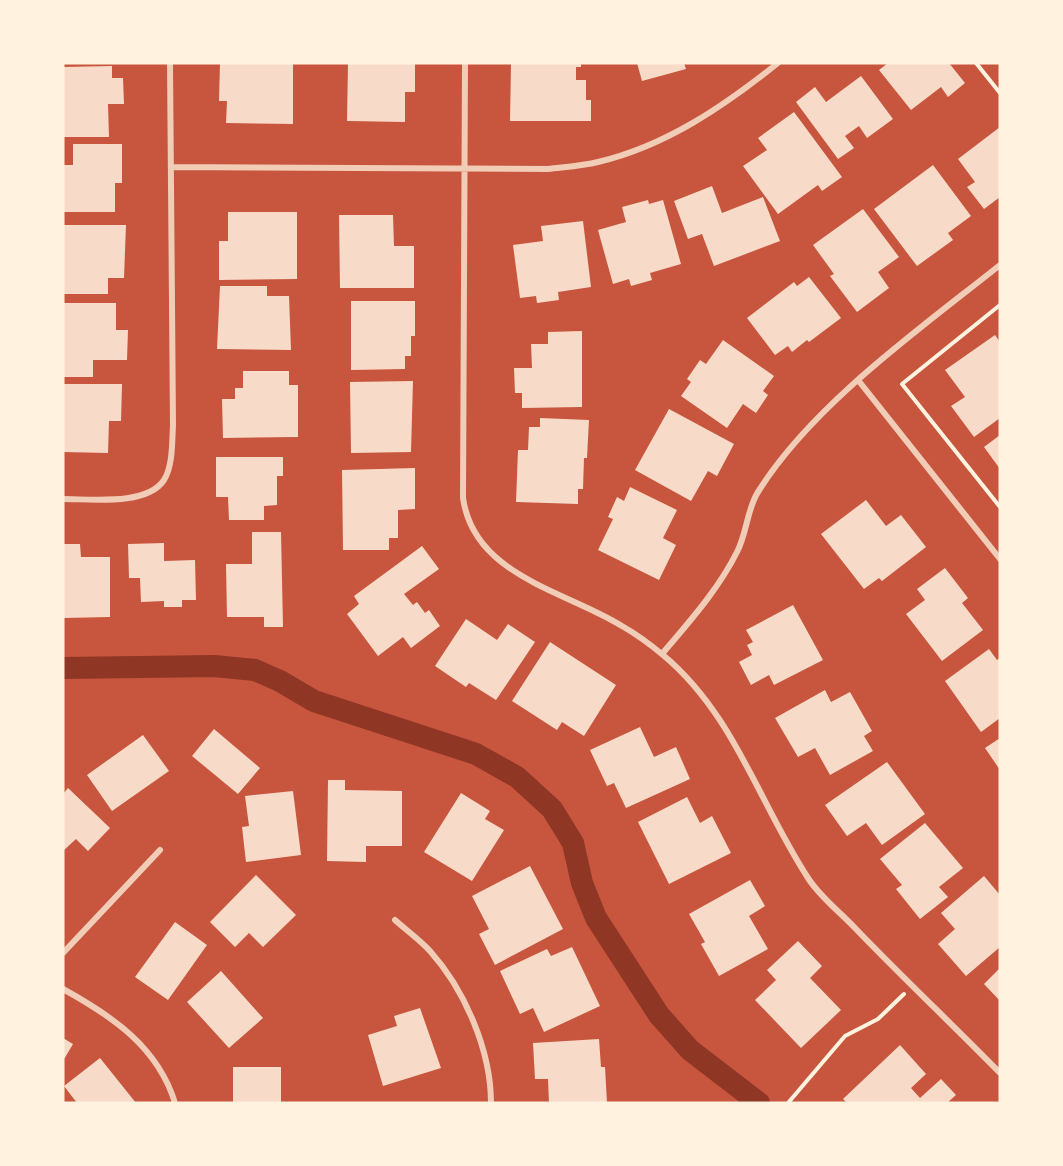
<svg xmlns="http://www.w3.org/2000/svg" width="1063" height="1166" font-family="Signika,sans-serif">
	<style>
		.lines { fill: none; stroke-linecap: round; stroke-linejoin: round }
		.canal { stroke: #8f3625; stroke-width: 22 }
		.building { fill: #f7dbc8 }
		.path { stroke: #fff3e0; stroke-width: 4 }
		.minor { stroke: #f1ccb7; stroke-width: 6 }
	</style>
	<rect width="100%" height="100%" fill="#c8553d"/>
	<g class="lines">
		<path class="canal" d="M63,668L214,666L255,670L280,681L314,701L476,754L517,777L552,809L573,843L582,883L596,918L659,1015L690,1050L759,1103"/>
	</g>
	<path class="building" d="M220,63H293V124L226,123L227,101H219Z
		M348,63H415V92H405V122L347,121Z
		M581,63V67H576V80H586V100H591V121H510L511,64Z
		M637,63H684L686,69L642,81Z
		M888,63H949L965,83L948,97L941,87L911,110L879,70Z
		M112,66V78H123L124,104H108L109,137H63V67Z
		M861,76L893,119L867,138L859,126L845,136L854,148L838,159L796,102L815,87L826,102Z
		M794,112L842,177L822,191L818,185L778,214L743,166L767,150L758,138Z
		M1000,127V197L984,209L967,187L975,182L958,159Z
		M73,144H122V183H115V212H63V165H73Z
		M933,165L971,216L948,233L953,240L917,266L874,209Z
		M712,186L722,213L763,197L780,241L714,266L702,234L688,239L674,201Z
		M648,200L649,204L663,200L681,264L650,273L652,280L631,286L629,279L613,284L598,230L626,222L622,207Z
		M863,209L899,257L878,272L889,288L857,312L830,276L834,274L813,245Z
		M228,212H297V279L219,280V241H228Z
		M339,215H393L394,246H414V288H340Z
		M583,221L591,287L558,292L559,300L537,303L536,296L520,298L513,245L543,241L541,226Z
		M63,225H126L124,278H108V294H63Z
		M809,277L841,318L809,342L807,340L792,352L788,346L775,355L747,318L794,282L797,286Z
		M220,286H267V296H289L291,350L217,349Z
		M351,301H415V336H411V356H405V369L351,370Z
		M63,303H116V330H128L127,360H93V377H63Z
		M582,331V407L522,408V393H515L514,368H532L531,344H548V332Z
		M995,335L1000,342V418L974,437L951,406L965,397L945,370Z
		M723,340L774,376L763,391L768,395L756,413L743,404L727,428L681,396L691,382L687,379L700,360L706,364Z
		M243,371H289V385H298V437L223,438L222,399H235V388H243Z
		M413,381L411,452L351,453L350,382Z
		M63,384H122L121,421H109L108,453L63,452Z
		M669,409L734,444L717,476L708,471L691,501L635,470Z
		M540,418L589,420L587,458H584L583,489H578V504L516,502L518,450H528L529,427H540Z
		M1000,435V469L984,447Z
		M216,457H283V476H277V505L264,506V520H229L228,497H216Z
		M415,468V509L398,510V538H389V550H343L342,470Z
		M630,487L677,510L663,538L676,545L659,580L598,550L613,519L608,517L617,497L624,501Z
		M866,500L886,526L901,515L926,547L882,581L879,578L864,589L821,534Z
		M252,532H281L283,627H264V617H227L226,564H252Z
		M164,543V561L195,560L196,600H182V607H164V601L141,602L140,578H129L128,544Z
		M63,544H80L81,557H110V617L63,618Z
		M422,546L439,569L404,594L413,605L417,602L425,613L429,610L440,626L411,648L403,637L378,656L347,614L359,604L354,596Z
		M945,568L968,598L962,603L983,630L942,661L906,614L925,600L917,589Z
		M793,605L823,660L774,685L769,675L751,685L739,662L752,655L747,645L753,642L746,630Z
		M466,619L497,640L508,624L535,642L496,700L469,683L466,687L435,666Z
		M550,642L616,685L584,736L562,722L557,730L512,701Z
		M989,649L997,660L1000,658V718L981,732L945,681Z
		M825,690L831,702L850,692L872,731L864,736L873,751L830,775L815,748L798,757L775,718Z
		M640,727L654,757L676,747L690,779L626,808L614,783L607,786L590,750Z
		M214,729L260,768L238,794L192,756Z
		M143,735L169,771L112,811L87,775Z
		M1000,738V770L985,748Z
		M887,762L925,814L882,845L866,823L847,836L825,805Z
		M328,780H345V790L402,791V846H366V862L327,861Z
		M68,788L110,828L88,851L76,839L63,851V794Z
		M293,791L301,855L246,862L242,827L249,826L245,796Z
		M461,793L490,811L485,819L504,830L472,881L424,852Z
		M687,797L700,823L712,816L731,853L669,884L638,822Z
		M925,823L963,868L939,887L948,897L920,919L896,889L902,885L880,859Z
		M530,866L563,929L495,965L479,934L489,929L472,896Z
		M256,875L296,915L263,947L249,933L235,947L210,922Z
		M984,876L1000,895V947L966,976L938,944L955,929L941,913Z
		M750,880L765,906L749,916L768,949L719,976L701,944L705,942L689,914Z
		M175,922L207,945L168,1000L135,977Z
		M798,941L822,966L810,978L841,1010L801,1048L755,1000L776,980L767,970Z
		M572,947L600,1006L544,1032L533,1008L520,1014L500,971L547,949L551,956Z
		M1000,968V1001L984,984Z
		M221,971L263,1018L229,1048L187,1002Z
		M420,1008L441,1068L383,1086L368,1035L397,1026L394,1016Z
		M63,1038L73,1044L63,1061Z
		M599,1039L601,1067H605L607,1103H549L548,1079H535L533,1043Z
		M900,1045L926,1074L911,1088L920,1098L941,1079L956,1095L947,1103H847L843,1099Z
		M100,1058L136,1103H77L64,1086Z
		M233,1067H281V1103H233Z"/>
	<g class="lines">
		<path class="path" d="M976,63L1000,93
			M1000,305L902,384L1000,507
			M788,1103L845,1036L878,1019L904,994"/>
		<path class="minor" d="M465,63L463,498C474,576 566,591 622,626C636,634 651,645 663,655C734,714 759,803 808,878C820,897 840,912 855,928C902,977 952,1024 1000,1073
			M171,167L548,169C564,167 582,166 598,162C666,146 724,106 778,63
			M858,380L1000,559
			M63,499C91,499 147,506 164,480C173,466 172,441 173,425L170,63
			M662,654C689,622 718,590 737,552C747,533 747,509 758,492C812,405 921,328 1000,265
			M395,920C406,930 420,940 430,951C465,990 491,1051 491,1103
			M63,953L160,850
			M63,989C112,1016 158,1047 175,1103"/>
	</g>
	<rect width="1063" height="1166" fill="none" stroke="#fff3e0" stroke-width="129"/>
</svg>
